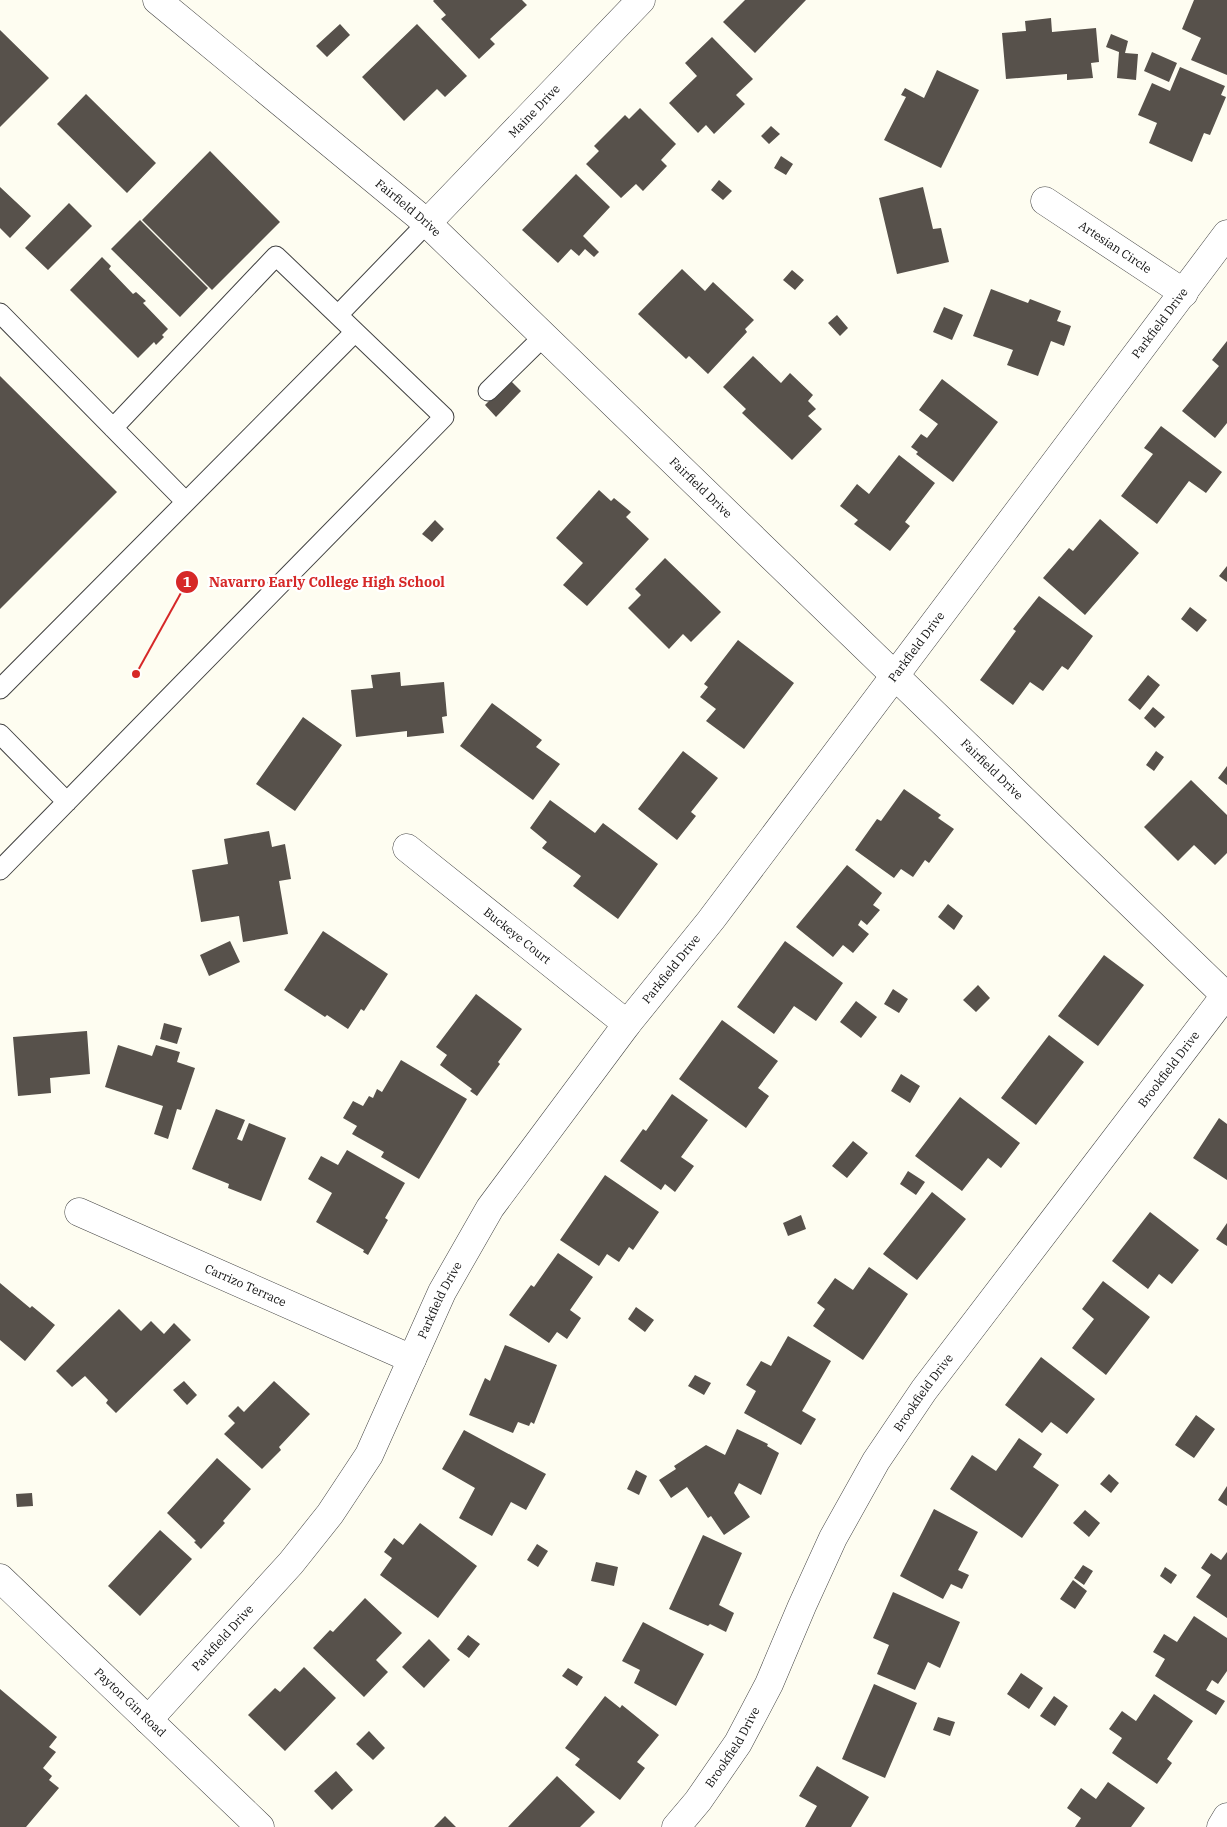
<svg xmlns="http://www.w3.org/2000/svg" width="1227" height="1827" font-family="'IBM Plex Serif',serif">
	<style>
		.building { fill: #57514b }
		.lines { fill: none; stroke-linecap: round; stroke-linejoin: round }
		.service-casing { stroke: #424242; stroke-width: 21 }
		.minor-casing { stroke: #424242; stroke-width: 29 }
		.tertiary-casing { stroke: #424242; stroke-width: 29 }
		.service { stroke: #fff; stroke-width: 19 }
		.minor { stroke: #fff; stroke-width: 28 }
		.tertiary { stroke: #fff; stroke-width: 28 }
		.labels { text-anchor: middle; stroke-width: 5; stroke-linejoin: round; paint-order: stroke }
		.street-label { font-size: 12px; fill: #0f0f0f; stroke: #fff }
		.leader { fill: none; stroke: #d62828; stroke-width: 2 }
		.callout-dot { fill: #d62828; stroke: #fff; stroke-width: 2 }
		.mark-label { font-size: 15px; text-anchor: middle; font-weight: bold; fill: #fff }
		.callout-label { font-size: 14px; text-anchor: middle; font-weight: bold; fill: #d62828; stroke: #fff; stroke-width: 5; stroke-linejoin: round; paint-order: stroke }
	</style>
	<rect width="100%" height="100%" fill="#fefdf1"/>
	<path class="building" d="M434,0H522L527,5L490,39L495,44L479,59L441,19L446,15L433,1Z
		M745,0H806L755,53L723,22Z
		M1194,0H1227V75L1191,60L1201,38L1182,29Z
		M1051,18L1052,32L1096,28L1099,62L1091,63L1093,78L1067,80V74L1006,79L1002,33L1026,31L1025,21Z
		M340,24L350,35L327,57L316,46Z
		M417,24L467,76L445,97L437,89L404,121L362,77Z
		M0,30L49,78L0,127Z
		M1111,34L1128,41L1125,53L1138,54L1136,80L1117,78L1119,52L1106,47Z
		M712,37L753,79L736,95L745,104L714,134L706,125L698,133L669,103L697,76L685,63Z
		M1152,52L1177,63L1169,82L1144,71Z
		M1180,67L1225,86L1221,95L1226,97L1210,135L1204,133L1192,162L1149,143L1157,123L1138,115L1152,83L1170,91Z
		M937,70L979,90L941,168L884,140L906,97L901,95L905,88L924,98Z
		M86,94L156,163L127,193L57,124Z
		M640,108L676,144L661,160L667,166L643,191L636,184L621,198L586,164L599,151L594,146L625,115L629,119Z
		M771,126L780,134L769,144L761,136Z
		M210,151L280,222L212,290L142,220Z
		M781,156L793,164L786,175L774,168Z
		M576,174L610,207L583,236L599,252L594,257L585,249L579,256L571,249L558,263L522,230Z
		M719,180L732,191L723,200L711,190Z
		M0,187L31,216L10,238L0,228Z
		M923,187L933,229L941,228L949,262L897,274L879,198Z
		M69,203L92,226L48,270L25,248Z
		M140,220L208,288L180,317L111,249Z
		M102,257L111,266L109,269L133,294L136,292L146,301L143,303L168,329L162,335L164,337L156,345L154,342L138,358L70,290Z
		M682,269L705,291L713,282L754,320L745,329L747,332L708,374L689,356L686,359L638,314Z
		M792,270L804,280L795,290L783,280Z
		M991,289L1028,303L1030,299L1061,311L1057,321L1071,326L1064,346L1051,341L1038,376L1007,365L1013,350L973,336Z
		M944,307L963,315L952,340L933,332Z
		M837,315L848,328L840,336L828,323Z
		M1227,341V423L1215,438L1182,411L1219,366L1212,360Z
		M753,356L781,383L790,373L813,395L808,401L816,409L808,416L822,429L792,460L742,413L746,409L723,387Z
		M0,376L117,492L0,609Z
		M942,379L998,422L953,482L916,454L918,452L911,447L921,434L927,438L938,424L919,410Z
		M510,380L521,391L496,417L485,405Z
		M1161,426L1222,472L1206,493L1189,481L1157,524L1121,496L1153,454L1144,448Z
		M899,455L935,483L905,522L910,526L890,551L854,524L858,520L840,506L857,484L869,494Z
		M599,490L611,501L614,498L631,512L626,517L649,539L587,606L563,585L583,563L556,538Z
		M1100,519L1139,553L1085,615L1043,578L1069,548L1073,551Z
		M435,520L444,529L432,542L422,534Z
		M665,558L721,612L691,642L683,634L669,649L628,608L641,595L635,589Z
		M1227,566V582L1219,576Z
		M1039,596L1093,636L1068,670L1062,666L1043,691L1030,682L1013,705L980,680L1016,631L1013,629Z
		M1190,607L1207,620L1197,632L1181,619Z
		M738,640L794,683L744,749L706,721L716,709L700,697L708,687L704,684Z
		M400,672L401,686L444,682L447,716L442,717L444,733L407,737V731L356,737L351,690L373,688L371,675Z
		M1148,675L1160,685L1140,710L1128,700Z
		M492,703L542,740L536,747L560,764L533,800L460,746Z
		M1153,707L1165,717L1155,728L1144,718Z
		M303,717L342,745L295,811L256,784Z
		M683,751L718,778L691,812L696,816L677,840L638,809Z
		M1156,751L1164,757L1154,771L1146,765Z
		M1227,766V785L1218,778Z
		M1191,780L1227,815V853L1215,865L1194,845L1178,861L1144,827Z
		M904,789L941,815L938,818L954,829L929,863L925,860L913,877L901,869L894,878L855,850L877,819L881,821Z
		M550,800L595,833L603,823L658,864L618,919L573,886L581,876L542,848L547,842L530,828Z
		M269,831L272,847L285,844L291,879L279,881L288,934L243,942L239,916L201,922L192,870L228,864L224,839Z
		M847,865L882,893L873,905L880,910L867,925L861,920L858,925L869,934L853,953L843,945L833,957L796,927Z
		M948,904L963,916L954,930L938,917Z
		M323,931L388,974L364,1011L361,1009L348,1029L327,1015L325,1017L284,990Z
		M230,941L240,962L209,976L200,955Z
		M785,941L843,983L816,1021L794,1006L774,1034L737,1007Z
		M1104,955L1144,985L1098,1046L1058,1016Z
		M978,985L990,998L976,1012L963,1000Z
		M893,989L908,999L899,1013L884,1004Z
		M476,994L522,1029L498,1062L500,1064L477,1096L470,1091L472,1089L440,1065L447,1055L436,1047Z
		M856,1001L877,1017L861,1038L840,1022Z
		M722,1020L778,1061L758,1088L769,1096L746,1128L679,1079Z
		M164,1023L182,1028L177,1044L160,1039Z
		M87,1031L90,1074L50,1078L51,1093L18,1096L13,1037Z
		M1049,1035L1084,1062L1036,1125L1001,1098Z
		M118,1045L152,1056L156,1045L180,1052L177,1062L195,1068L181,1110L177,1109L168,1139L154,1134L163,1106L105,1087Z
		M401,1060L467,1099L419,1179L381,1157L384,1152L352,1134L357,1126L343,1118L353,1101L363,1106L369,1096L373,1098L377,1089L382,1092Z
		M901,1074L920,1086L910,1103L891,1091Z
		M672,1094L708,1120L681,1157L694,1166L675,1192L665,1184L661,1190L620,1161L643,1129L646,1131Z
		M960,1097L1020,1143L1001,1168L988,1158L962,1191L915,1156Z
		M216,1109L245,1120L237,1139L242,1141L249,1123L286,1138L261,1201L228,1188L229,1184L192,1169Z
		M1219,1118L1227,1124V1180L1193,1158Z
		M853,1141L868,1153L847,1178L832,1166Z
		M347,1150L405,1183L385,1218L388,1220L368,1255L363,1252L364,1250L316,1222L332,1193L308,1179L321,1156L338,1165Z
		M908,1171L925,1182L916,1195L900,1184Z
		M605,1175L659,1212L633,1250L629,1247L619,1262L607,1254L599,1266L560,1240Z
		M932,1192L966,1219L917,1280L883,1254Z
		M1150,1212L1199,1250L1172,1284L1159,1274L1148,1289L1112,1261Z
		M801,1215L806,1229L788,1236L783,1223Z
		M1227,1223V1246L1216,1239Z
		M558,1253L593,1277L570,1310L581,1318L567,1339L557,1332L549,1343L509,1315L531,1285L534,1287Z
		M869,1267L908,1294L863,1360L813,1326L825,1309L817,1303L835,1278L853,1290Z
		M1103,1281L1150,1317L1106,1375L1072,1348L1094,1319L1082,1309Z
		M0,1283L30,1308L32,1306L55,1325L25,1361L0,1340Z
		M636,1307L654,1320L645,1332L628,1319Z
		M119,1309L141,1331L151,1321L164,1334L174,1323L191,1340L116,1413L106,1403L108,1400L85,1376L72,1387L56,1371Z
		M788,1336L831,1361L802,1411L816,1419L801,1445L744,1413L756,1391L746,1385L761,1361L771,1366Z
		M505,1345L557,1365L534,1424L531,1422L529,1426L518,1422L513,1433L469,1415L485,1378L490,1381Z
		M1041,1357L1095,1399L1067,1434L1051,1422L1042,1433L1005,1405Z
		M695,1375L711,1383L704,1395L688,1386Z
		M184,1381L197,1395L187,1405L173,1390Z
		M274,1381L310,1414L279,1447L281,1450L262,1469L224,1434L235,1423L228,1416L238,1406L244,1412Z
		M1196,1415L1215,1429L1194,1458L1175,1445Z
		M737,1429L768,1444L767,1446L779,1453L761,1495L739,1483L734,1493L750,1517L724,1535L711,1516L708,1518L687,1487L671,1498L659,1480L676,1469L674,1466L706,1445L725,1455Z
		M464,1430L546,1474L526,1510L511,1502L492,1536L459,1518L475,1488L442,1469Z
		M1019,1438L1042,1454L1033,1467L1059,1485L1022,1538L950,1489L972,1455L996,1471Z
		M217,1458L251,1489L223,1521L225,1523L201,1549L194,1542L196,1541L167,1513Z
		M636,1470L647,1476L639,1495L627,1489Z
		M1109,1474L1119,1483L1111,1493L1100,1484Z
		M1227,1486V1506L1218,1500Z
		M32,1493L33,1506L17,1507L16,1494Z
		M934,1509L978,1532L958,1570L969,1575L962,1589L951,1584L943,1599L900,1576Z
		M1085,1510L1100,1523L1089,1537L1073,1523Z
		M420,1523L477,1566L438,1618L380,1575L392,1558L384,1552L394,1538L403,1545Z
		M160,1530L192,1559L140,1616L108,1586Z
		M703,1535L742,1553L719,1605L734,1613L726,1632L710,1624L708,1626L669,1609Z
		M537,1544L548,1551L538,1567L527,1560Z
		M1227,1552V1618L1196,1597L1211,1575L1201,1568L1211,1553L1221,1560Z
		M596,1562L618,1567L614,1586L591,1581Z
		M1083,1565L1093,1571L1084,1585L1074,1578Z
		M1165,1567L1177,1575L1171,1584L1160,1576Z
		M1073,1580L1087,1591L1075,1609L1060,1599Z
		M893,1592L960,1622L940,1668L928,1662L915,1690L877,1674L889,1645L873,1638Z
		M365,1598L402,1633L376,1660L388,1672L364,1697L313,1648L330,1630L333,1632Z
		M1194,1616L1227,1638V1671L1218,1684L1212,1680L1206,1690L1225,1701L1216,1715L1155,1676L1165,1659L1153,1652L1164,1634L1177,1642Z
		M643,1622L704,1654L676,1706L634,1683L640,1670L622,1661Z
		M468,1635L480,1644L469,1658L457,1649Z
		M429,1639L450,1660L424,1688L402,1667Z
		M304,1667L336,1698L285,1751L248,1715L275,1688L280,1692Z
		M568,1668L583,1677L577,1686L562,1676Z
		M1021,1673L1043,1688L1029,1709L1007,1694Z
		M874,1684L917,1703L885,1778L842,1759Z
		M0,1689L57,1737L49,1747L56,1752L43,1768L52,1776L49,1780L59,1788L26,1827H0Z
		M1154,1694L1193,1721L1167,1759L1172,1763L1157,1784L1112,1753L1122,1738L1109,1729L1122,1711L1136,1721Z
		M605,1696L620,1708L622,1705L659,1735L637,1762L645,1768L620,1800L575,1765L580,1759L565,1748Z
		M1054,1696L1068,1706L1055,1726L1040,1716Z
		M938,1717L955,1722L950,1736L933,1730Z
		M369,1731L385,1748L373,1760L356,1744Z
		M817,1766L869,1797L851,1827H805L817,1806L799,1796Z
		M336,1771L353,1790L332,1810L314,1791Z
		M557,1776L595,1812L580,1827H508Z
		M1108,1782L1145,1808L1131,1827H1075L1081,1818L1067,1808L1081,1788L1096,1799Z
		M445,1816L456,1827H434Z"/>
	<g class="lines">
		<defs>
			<path id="service" d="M0,313L186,502
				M338,315L427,223
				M488,391L544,336
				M0,689L355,332
				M0,734L67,802
				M0,870L444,417L276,256L113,428"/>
			<g id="minor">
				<path id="s1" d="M1045,201L1184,293"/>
				<path id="s2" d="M427,223L641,0"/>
				<path id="s3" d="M407,848L627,1024"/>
				<path id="s4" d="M79,1212L412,1359"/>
				<path id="s5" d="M148,1720L291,1563L330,1514L369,1455L442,1292L490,1208L627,1024L711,920L1227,234"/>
				<path id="s6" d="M676,1827L698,1801L738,1743L769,1684L802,1606L833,1538L876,1461L924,1390L1227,993"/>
				<path d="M1221,1827L1227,1817"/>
			</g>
			<g id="tertiary">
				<path id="s7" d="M157,0L427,223L1227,997"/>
				<path id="s8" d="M0,1578L260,1827"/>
			</g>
		</defs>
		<use href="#service" class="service-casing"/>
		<use href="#minor" class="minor-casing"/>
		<use href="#tertiary" class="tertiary-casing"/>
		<use href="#service" class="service"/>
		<use href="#minor" class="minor"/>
		<use href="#tertiary" class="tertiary"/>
	</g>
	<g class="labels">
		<g class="street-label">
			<text dy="4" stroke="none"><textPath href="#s2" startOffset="155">Maine Drive</textPath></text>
			<text dy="4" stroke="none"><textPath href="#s7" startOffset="326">Fairfield Drive</textPath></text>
			<text dy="4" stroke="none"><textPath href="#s1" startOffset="84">Artesian Circle</textPath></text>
			<text dy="4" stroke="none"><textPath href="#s5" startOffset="1731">Parkfield Drive</textPath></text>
			<text dy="4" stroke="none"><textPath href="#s7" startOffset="731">Fairfield Drive</textPath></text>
			<text dy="4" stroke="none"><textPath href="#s5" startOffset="1326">Parkfield Drive</textPath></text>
			<text dy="4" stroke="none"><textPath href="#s7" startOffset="1136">Fairfield Drive</textPath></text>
			<text dy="4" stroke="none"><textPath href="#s3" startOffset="141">Buckeye Court</textPath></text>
			<text dy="4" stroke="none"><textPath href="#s5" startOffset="921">Parkfield Drive</textPath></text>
			<text dy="4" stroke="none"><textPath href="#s6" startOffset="908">Brookfield Drive</textPath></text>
			<text dy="4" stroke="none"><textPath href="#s4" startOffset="182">Carrizo Terrace</textPath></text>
			<text dy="4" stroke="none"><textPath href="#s5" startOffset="516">Parkfield Drive</textPath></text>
			<text dy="4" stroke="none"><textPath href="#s6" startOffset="502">Brookfield Drive</textPath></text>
			<text dy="4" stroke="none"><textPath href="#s5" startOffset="111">Parkfield Drive</textPath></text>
			<text dy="4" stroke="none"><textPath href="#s8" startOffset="180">Payton Gin Road</textPath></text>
			<text dy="4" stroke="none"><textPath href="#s6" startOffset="98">Brookfield Drive</textPath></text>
		</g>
	</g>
	<path class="leader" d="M136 674L187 582"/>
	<g class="callout-dot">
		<circle cx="136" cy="674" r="5"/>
		<circle cx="187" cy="582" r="12"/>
	</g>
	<g class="mark-label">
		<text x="187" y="587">1</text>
	</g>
	<g class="callout-label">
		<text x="327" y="587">Navarro Early College High School</text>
	</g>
</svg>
